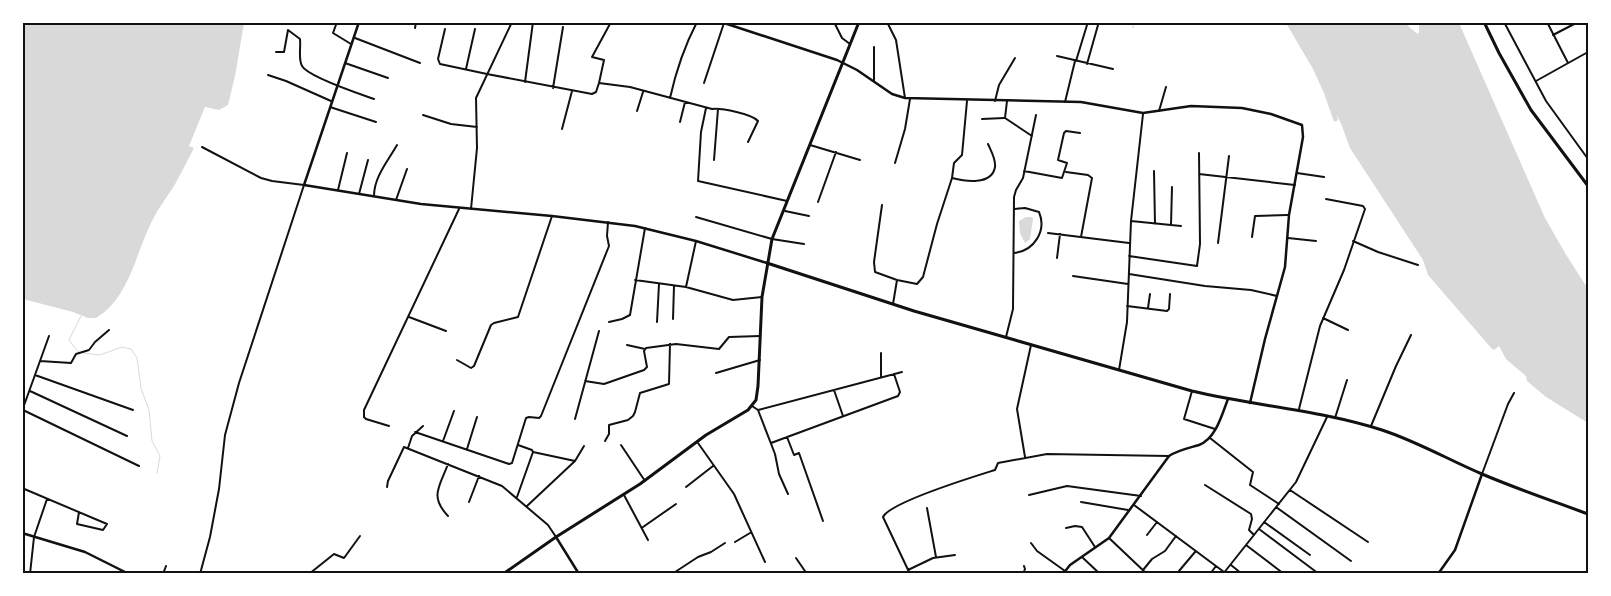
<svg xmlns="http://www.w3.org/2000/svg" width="1611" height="596" font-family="'Space Grotesk',sans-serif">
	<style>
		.water { fill: #d9d9d9 }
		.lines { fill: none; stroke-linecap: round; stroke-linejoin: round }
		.stream { stroke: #d9d9d9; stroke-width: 1 }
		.minor { stroke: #111; stroke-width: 2 }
		.tertiary { stroke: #111; stroke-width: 2.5 }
		.secondary { stroke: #111; stroke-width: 3 }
		.primary { stroke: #111; stroke-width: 3 }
		.neatline { fill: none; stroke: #111; stroke-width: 2 }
	</style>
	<rect width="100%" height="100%" fill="#fff"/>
	<path class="water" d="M23,22L244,23L235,76L228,105L219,110L205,107L189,146L194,148C187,161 181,174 174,186C167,197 159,207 153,219C136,251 130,298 96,318H88L73,312L23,299Z
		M1286,23H1407L1409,27L1418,34L1419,32V23H1459L1545,218L1565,253L1588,289V423L1546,397L1527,381L1526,376L1520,371L1506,359L1499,346L1494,350L1492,349L1428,275L1423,260L1350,148L1342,126L1337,115L1338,120L1334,122L1324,93L1313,69Z
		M1026,217H1032L1033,219L1030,239L1025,243L1020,233L1019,221Z"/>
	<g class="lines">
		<path class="stream" d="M1133,28L1134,22
			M79,352L75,348L69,340L81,316
			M83,353L100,355L122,347L131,349L137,358L141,388L149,410L152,441L160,456L157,473"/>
		<path class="minor" d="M337,22L333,33L351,44
			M834,22L842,38L850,44
			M887,22L896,40L905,98
			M1504,22L1546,101L1588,159
			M1547,22L1568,63
			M415,28L416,22
			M445,29L438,59L440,64L487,74L592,94L596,92L599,83L630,87L712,109C722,108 752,114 758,121L748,142
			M1553,35L1578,22
			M355,38L420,63
			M276,52H284L288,30L300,39C301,47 298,59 302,66C308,77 360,94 374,99
			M1057,56L1113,69
			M1076,61L1087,25
			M345,63L388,78
			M1087,64L1098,25
			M466,69L475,29
			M268,75L286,81L331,101
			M874,81V47
			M1536,81L1588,52
			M525,82L533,22
			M599,83L604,60L592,57L611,22
			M704,83L724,23
			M553,88L563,27
			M670,98C676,71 684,47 697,22
			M995,101L999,85L1015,58
			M1007,101L1005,118L1032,136
			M1065,102L1075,61
			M330,107L376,122
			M706,108L701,132L698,181L787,201
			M637,111L643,92
			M1159,111L1166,87
			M423,115L451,124L477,127
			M982,119L1004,118
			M680,122L685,102
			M562,129L572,91
			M810,145L860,160
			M714,160L718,109
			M895,163L905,129L910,99
			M1024,171L1062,178L1067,163L1058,160L1064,133L1066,131L1080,133
			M1154,171L1155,224
			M1066,172L1088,175L1092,178L1081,237
			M1297,173L1324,177
			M1199,174L1295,185
			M952,178L954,163L962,155L967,101
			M338,190L347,153
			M359,194L368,160
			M374,196C374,177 388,161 397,145
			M396,200L407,169
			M818,202L836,152
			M882,205L874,262L875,272L897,280L917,284L923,277L937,224L952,178C964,181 992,186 995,167C996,159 991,151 988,144
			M471,209L477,148L476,98L512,22
			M785,211L809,216
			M696,217L772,239L804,244
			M1131,221L1181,226
			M1171,225L1172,187
			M1048,233L1129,243
			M1252,237L1255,216L1288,215
			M1288,238L1316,241
			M1353,241L1378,252L1418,265
			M1218,243L1229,156
			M1014,253C1034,251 1047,231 1039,212L1025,208L1014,209
			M1129,256L1197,266L1200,244L1199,153
			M1057,258L1060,234
			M1129,274L1205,286L1251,290L1277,296
			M1073,276L1128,284
			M635,280L686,287L733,300L762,297
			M686,287L696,241
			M893,304L897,280
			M1127,306L1167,311L1169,309L1170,294
			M1148,308L1150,294
			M409,317L446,331
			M1323,318L1348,330
			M673,319L674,286
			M609,322L622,319L630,315L645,228
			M657,322L659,284
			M1006,337L1013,309L1014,197L1016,190L1023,178L1036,115
			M627,345L645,349
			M881,353V377
			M457,360L471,368L474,366L491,325L494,323L518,317L552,216
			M40,361L71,363L76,354L89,350L95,342L109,330
			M1119,370L1127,322L1131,221L1143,114
			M716,373L760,360
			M35,375L133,410
			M585,381L604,384L644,370L647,367L644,351L646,348L676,344L719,349L729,337L760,336
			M834,390L843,416
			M30,391L127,436
			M1192,391L1184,419L1215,429
			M752,406L758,410L775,454L779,474L788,494
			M1299,409L1320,326L1344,270L1365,209L1363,206L1326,199
			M23,410L139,466
			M758,410L902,372
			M22,411L49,336
			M1335,418L1347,380
			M575,419L599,331
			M389,426L366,419L364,417V410L459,209
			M1371,426L1396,366L1411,335
			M415,432L509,464L512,463L526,418L529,417L539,418L541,416L609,246L607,236L608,222
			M787,437L794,455L799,453L823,521
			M1210,438L1253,472L1250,485L1279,504
			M443,441L454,411
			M605,441L609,434V425L628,420L633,416L635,412L640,393L669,384L670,344
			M698,443L734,494L765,562
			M771,443L898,396L900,392L894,374
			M621,445L645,481
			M408,448L412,436L423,426
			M467,449L477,417
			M533,452L575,461
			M1025,457L1017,409L1031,345
			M1482,474L1508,404L1514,393
			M1205,485L1251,514L1252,519L1249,530L1254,535
			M387,487L388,481L404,447L502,486L548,525L556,537
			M686,487L713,466
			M22,488L107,524L103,530L77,524L79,512
			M1290,490L1368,542
			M624,495L648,540
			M1029,495L1067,486L1141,496
			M517,497L533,452L532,450L518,445
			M469,502L479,476
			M1081,502L1128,510
			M1134,505L1224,572
			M527,506L575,461L584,446
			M1276,507L1351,561
			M927,508L936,557
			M448,516C429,496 440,486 448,464
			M1264,522L1310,555
			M643,527L676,504
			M1066,528L1075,526L1082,527L1095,547
			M1259,529L1319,574
			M1147,535L1157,522
			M1109,538L1147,574
			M735,542L750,533
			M1031,543L1037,551L1065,571
			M1246,545L1284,574
			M1082,557L1100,574
			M796,558L807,574
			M1231,565L1242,574
			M908,570L933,558L955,555
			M1143,570L1152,559L1165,551L1176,536
			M1179,571L1195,552
			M30,574L34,537L47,499
			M163,574L166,566
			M200,574L210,537L219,489L225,435L239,383L304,185L272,181L261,178L202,147
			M309,574L334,554L344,558L360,536
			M672,574L698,557L711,552L725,543
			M910,574L883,517C890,502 976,476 995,470L998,463L1047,454L1169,456
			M1023,574L1025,569L1024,566
			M1210,574L1216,566
			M1223,574L1296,482L1327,417"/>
		<path class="tertiary" d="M359,22L304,185L421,204L552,216L635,226L696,241L767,263
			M721,22L837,60L857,70L892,94L905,98L1081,102L1143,113L1191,106L1242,108L1271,114L1302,125L1303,137L1289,215L1285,267L1265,339L1250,403
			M22,533L85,552L129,574
			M556,537L579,574
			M1063,574L1070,565L1109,538L1169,456C1178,450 1189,448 1199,445C1216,439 1222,414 1228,399
			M1438,574L1455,550L1482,474"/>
		<path class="secondary" d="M1484,22L1499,53L1531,110L1588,186
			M767,263L914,311L1192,391C1255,406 1320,410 1382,430C1416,441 1449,460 1482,474C1517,489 1553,501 1588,514"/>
		<path class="primary" d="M503,574L556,537L640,484L706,435L748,410L756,400L758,386L762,297L772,239L859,22"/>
	</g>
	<rect width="1611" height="596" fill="none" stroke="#ffffff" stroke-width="48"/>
	<rect x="24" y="24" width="1563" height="548" class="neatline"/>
</svg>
